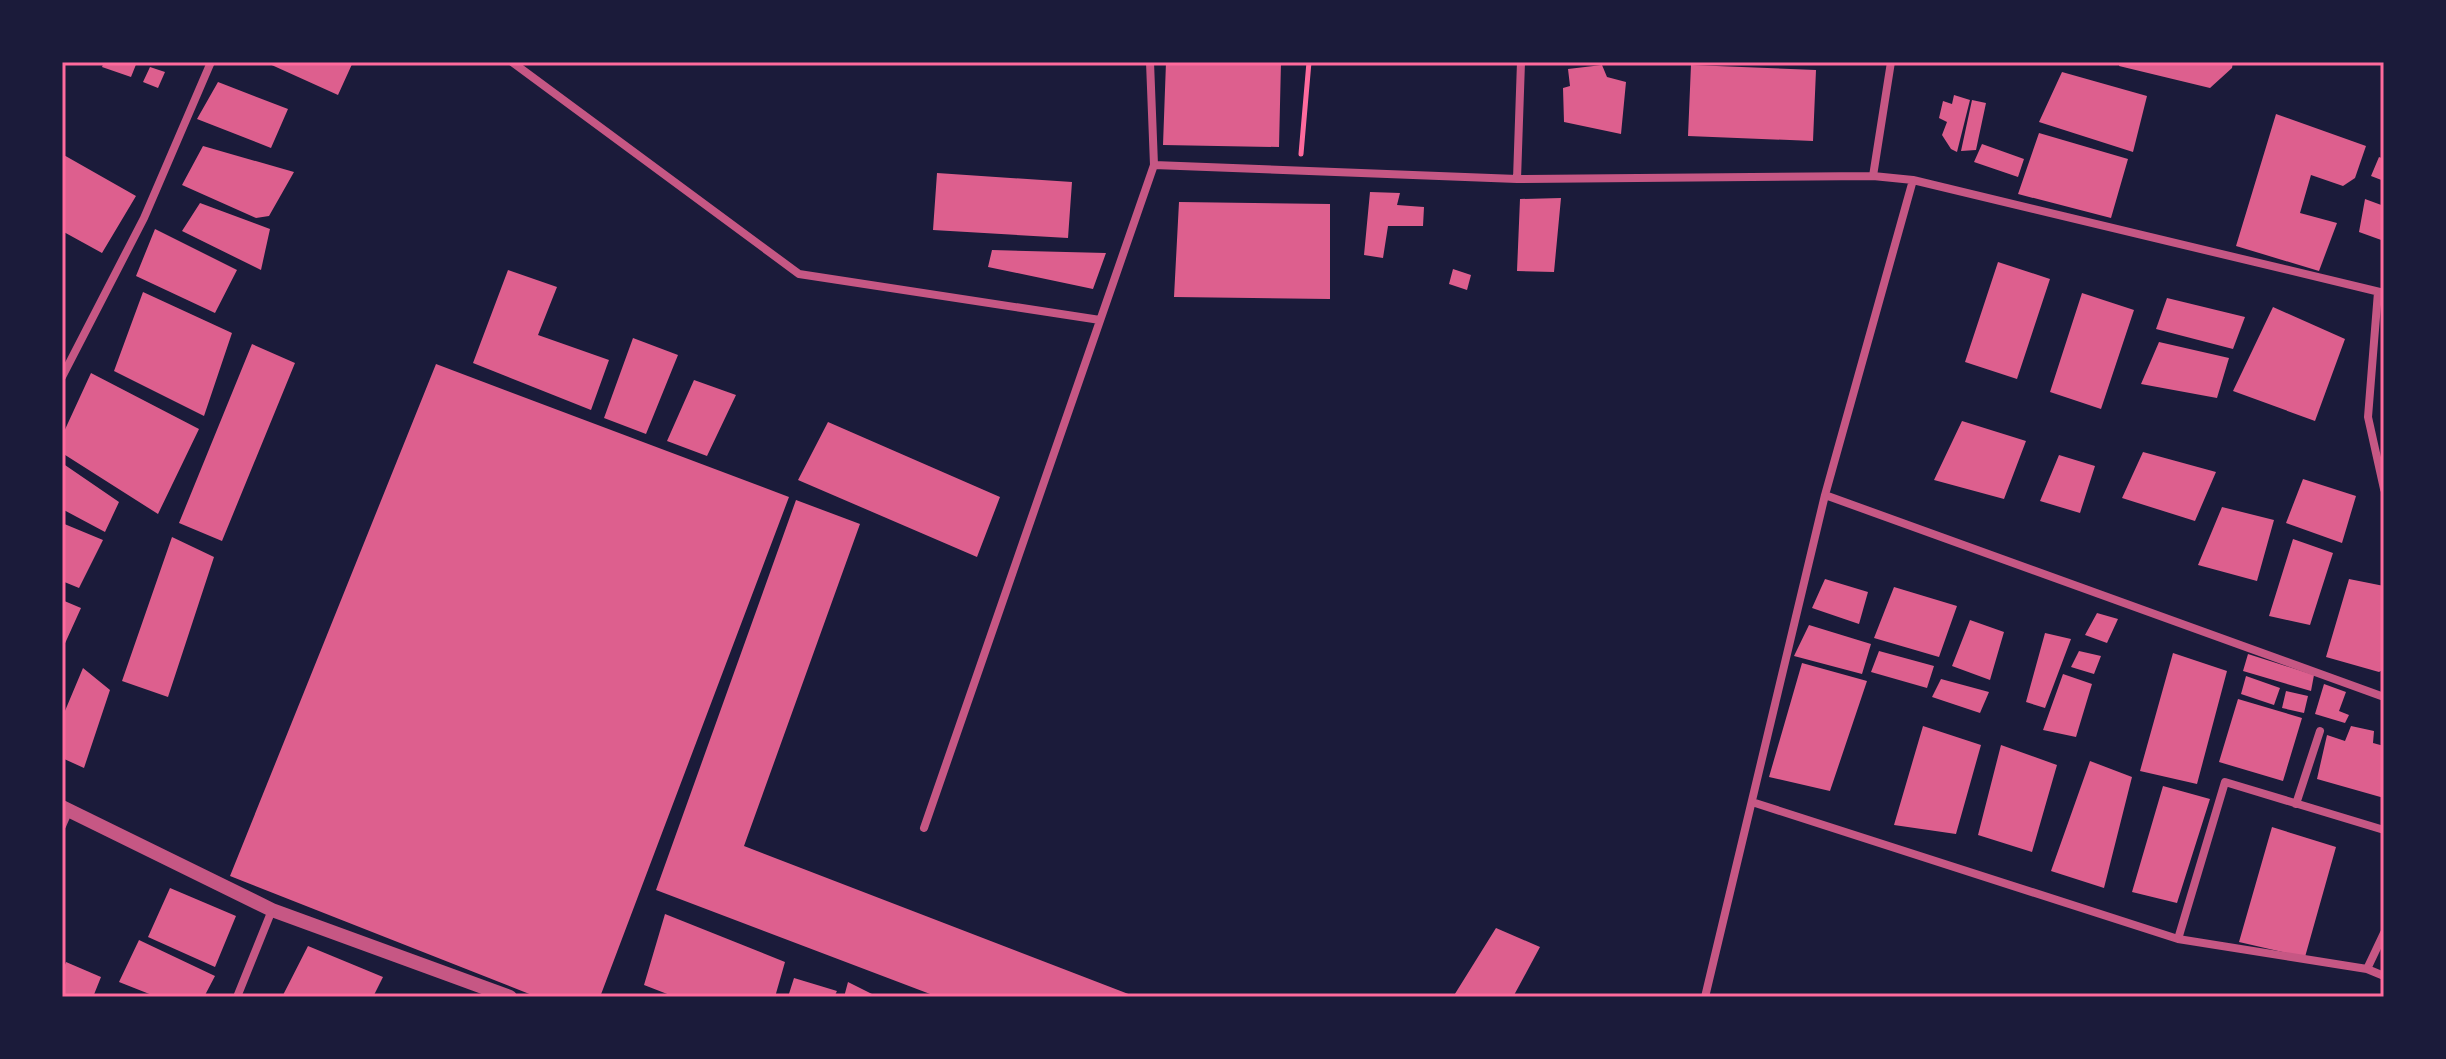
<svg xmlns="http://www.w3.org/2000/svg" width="2446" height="1059" font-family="Lora,serif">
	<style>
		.building { fill: #dd5f8e }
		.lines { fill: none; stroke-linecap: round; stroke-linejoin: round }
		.path { stroke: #ff6b9d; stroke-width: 5 }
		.minor { stroke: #c65784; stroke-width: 8 }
		.tertiary { stroke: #c65784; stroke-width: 14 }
		.neatline { fill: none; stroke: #ff6b9d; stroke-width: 3 }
	</style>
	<rect width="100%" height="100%" fill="#1b1b3a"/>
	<path class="building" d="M104,62H137L131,77L102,67Z
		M265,62H353L338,95Z
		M1166,62H1281L1279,147L1163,145Z
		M2120,62H2233L2232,68L2210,88L2119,66Z
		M1602,65L1607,77L1626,82L1621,134L1564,122L1563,88L1570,86L1568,69Z
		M1691,65L1816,70L1813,141L1688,136Z
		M150,67L165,72L158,88L143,82Z
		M2062,72L2147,96L2133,152L2039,122Z
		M218,82L288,109L271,148L197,119Z
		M1954,95L1970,100L1957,152L1951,149L1942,135L1947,122L1939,118L1943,101L1952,104Z
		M1972,100L1986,103L1976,150L1961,151Z
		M2276,114L2366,146L2355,178L2343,186L2311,175L2300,213L2337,223L2319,271L2236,246Z
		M2039,133L2128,159L2111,218L2018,194Z
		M1982,144L2024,159L2018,177L1974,162Z
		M203,146L294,172L269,216L256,218L182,185Z
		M62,154L136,196L102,253L62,231Z
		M2379,157L2384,159V181L2371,176Z
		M937,173L1072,182L1068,238L933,230Z
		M1370,192L1400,193L1397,205L1424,207L1423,226H1388L1383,258L1364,255Z
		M1561,198L1554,272L1517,271L1520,199Z
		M2365,199L2384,206V241L2359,232Z
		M1179,202L1330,204V299L1174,297Z
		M200,203L270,229L261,270L182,231Z
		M155,229L237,270L215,313L136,276Z
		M992,250L1106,253L1093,289L988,267Z
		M1998,262L2050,279L2017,379L1965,362Z
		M1453,269L1471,275L1467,290L1449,284Z
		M508,270L557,287L538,335L609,360L591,410L473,363Z
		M143,292L232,333L204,416L114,371Z
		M2082,293L2134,310L2101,409L2050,392Z
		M2167,298L2245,317L2233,349L2156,329Z
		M2273,307L2345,339L2315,421L2233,391Z
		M633,338L678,355L646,434L604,418Z
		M2159,342L2229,358L2217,398L2141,384Z
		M252,344L295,363L222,541L179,523Z
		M436,364L789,497L600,997H537L230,876Z
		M91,373L199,429L158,514L62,453V436Z
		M694,380L736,395L707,456L667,441Z
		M1962,421L2026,441L2004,499L1934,480Z
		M828,422L1000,497L977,557L798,480Z
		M2143,452L2216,472L2195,521L2122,498Z
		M2059,455L2095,466L2080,513L2040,501Z
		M62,463L119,502L105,532L62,509Z
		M2303,479L2356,496L2342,543L2286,523Z
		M796,500L860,524L744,846L1131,995V997H938L656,890Z
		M2222,507L2274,520L2257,581L2198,565Z
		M62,523L103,540L79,588L62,581Z
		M172,537L214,557L168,697L122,681Z
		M2293,539L2333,553L2310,625L2269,616Z
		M1825,579L1868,592L1859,624L1812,608Z
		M2349,579L2384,586V669L2379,672L2326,657Z
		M1894,587L1957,606L1939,657L1874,638Z
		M62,600L81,608L62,650Z
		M2097,613L2118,619L2107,643L2085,635Z
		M1970,620L2004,632L1990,680L1952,666Z
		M1809,625L1871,644L1862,674L1794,656Z
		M2045,633L2071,639L2045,708L2026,702Z
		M1879,651L1934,666L1927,688L1871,672Z
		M2079,651L2101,656L2094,674L2071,667Z
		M2173,653L2227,671L2197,784L2140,771Z
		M2248,654L2314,675L2311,691L2243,671Z
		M1802,663L1867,681L1830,791L1769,777Z
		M83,668L110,690L84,768L62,758V718Z
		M2063,674L2092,684L2076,737L2043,730Z
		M2246,676L2280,688L2274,705L2241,694Z
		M1941,679L1989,692L1980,713L1932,697Z
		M2324,684L2346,692L2339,711L2349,715L2345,723L2315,714Z
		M2286,691L2308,696L2304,713L2282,708Z
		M2238,699L2302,718L2283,781L2219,762Z
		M1923,726L1981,745L1956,834L1894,825Z
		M2351,726L2374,731L2373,743L2384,746V798L2317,779L2327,735L2345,741Z
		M2001,745L2057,765L2032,852L1978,835Z
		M2090,761L2132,777L2104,888L2051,871Z
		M2163,786L2210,799L2177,903L2132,892Z
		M2272,827L2336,847L2305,957L2239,942Z
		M170,888L236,916L215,967L148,937Z
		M665,914L785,962L775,997H675L644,985Z
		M1496,928L1540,947L1513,997H1453Z
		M139,940L215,976L204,997H157L119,982Z
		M308,946L383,977L373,997H282Z
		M66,962L101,977L93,997H62V973Z
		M794,978L837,991L834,997H788Z
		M848,982L878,997H844Z"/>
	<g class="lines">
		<path class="path" d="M1301,154L1309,62"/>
		<path class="minor" d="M512,62L799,274L1100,320
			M1154,165L1517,179L1873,176L1913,180L2384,293
			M1873,176L1891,62
			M1517,179L1521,62
			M2378,292L2368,417L2384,489
			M62,377L144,218L211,62
			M1825,495L2384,697
			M1752,802L2178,939L2367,969L2384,976
			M2296,804L2320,731
			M62,826L69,810
			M924,828L1154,165L1150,62
			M2178,939L2225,782L2384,830
			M2367,969L2384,933
			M237,997L272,910
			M1705,997L1825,495L1913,180"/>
		<path class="tertiary" d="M62,807L272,910L510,997"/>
	</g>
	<rect width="2446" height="1059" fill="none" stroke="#1b1b3a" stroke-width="128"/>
	<rect x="64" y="64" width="2318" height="931" class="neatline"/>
</svg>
